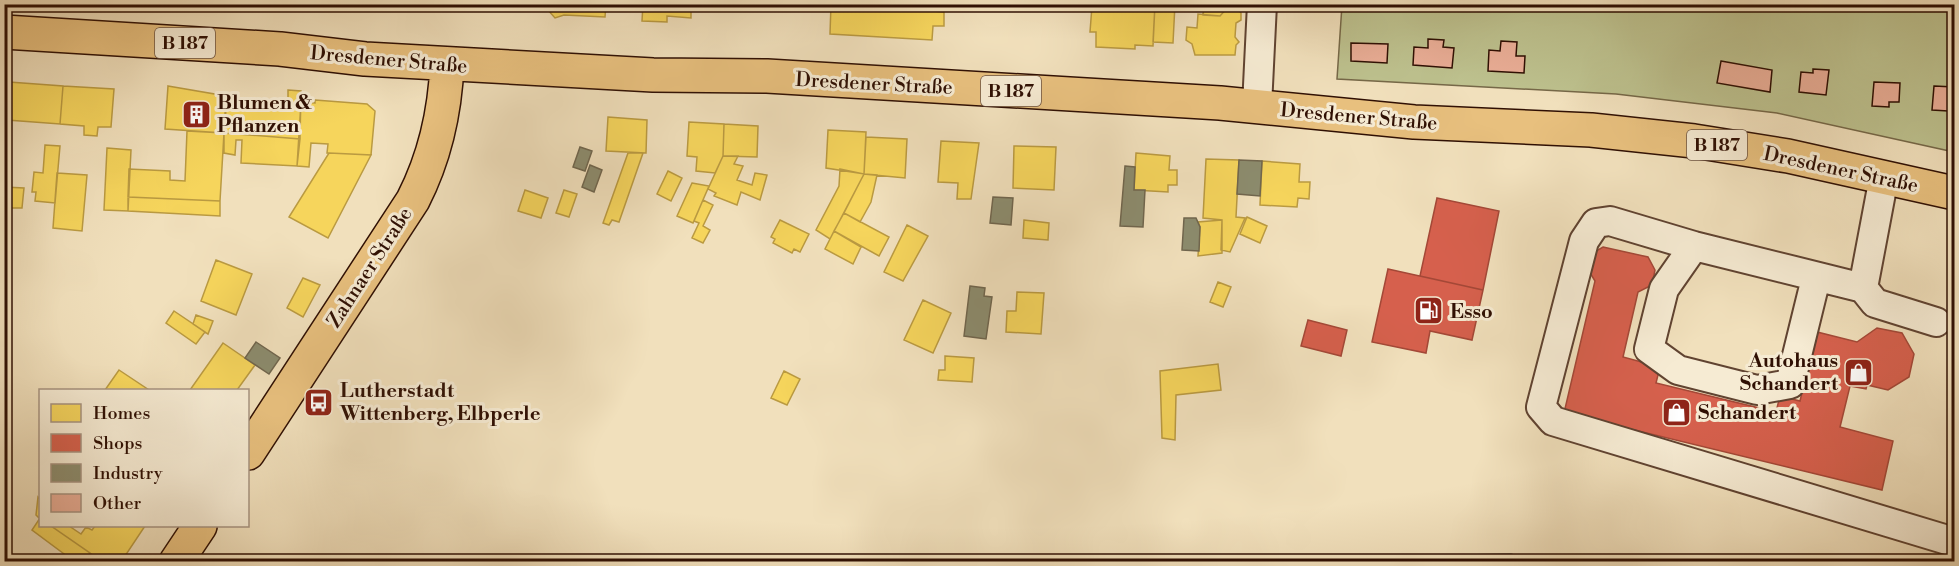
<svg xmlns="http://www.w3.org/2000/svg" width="1959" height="566" font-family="'Libre Bodoni',serif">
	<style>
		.green { fill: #bdc18e; stroke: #766848; stroke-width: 1.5 }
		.water { fill: #9bbdb1; stroke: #70776b; stroke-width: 1.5 }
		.homes { fill: #f6d55c; stroke: #ba9a41; stroke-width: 1.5 }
		.shops { fill: #d6604d; stroke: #a44837; stroke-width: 1.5 }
		.industry { fill: #8c8c6e; stroke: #70664e; stroke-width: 1.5 }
		.building { fill: #e9ad96; stroke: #2f0f03; stroke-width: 1.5 }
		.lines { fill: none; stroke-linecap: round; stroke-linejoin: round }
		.minor-casing { stroke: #604331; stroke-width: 32 }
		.major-casing { stroke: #2f0f03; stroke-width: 36 }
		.minor { stroke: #f6ebd3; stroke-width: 28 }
		.major { stroke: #e8c07e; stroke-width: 33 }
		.labels { text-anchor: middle; stroke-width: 6; stroke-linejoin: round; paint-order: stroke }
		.shield { fill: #f6ebd3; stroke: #6b5141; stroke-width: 1.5 }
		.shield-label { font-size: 18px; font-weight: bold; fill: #2f0f03 }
		.street-label { font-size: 20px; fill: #2f0f03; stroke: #f6ebd3 }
		.poi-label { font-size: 20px; font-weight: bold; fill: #2f0f03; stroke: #f6ebd3; text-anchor: start }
	</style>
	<rect width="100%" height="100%" fill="#f1e0bc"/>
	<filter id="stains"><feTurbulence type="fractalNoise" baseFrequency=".00333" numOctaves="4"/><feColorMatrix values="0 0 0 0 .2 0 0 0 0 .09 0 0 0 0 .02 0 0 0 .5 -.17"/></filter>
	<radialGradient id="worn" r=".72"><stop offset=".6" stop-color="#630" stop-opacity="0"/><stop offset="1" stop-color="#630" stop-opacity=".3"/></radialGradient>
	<path class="green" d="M1342,5H1954V152L1777,113L1616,94L1337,79Z"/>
	<path class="water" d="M1511,554L1532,561H1450L1464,555Z"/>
	<path class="homes" d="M606,4L605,17L564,15L555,18L547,9V4Z
		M643,4H691V18L667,16V22L642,21Z
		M831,4H935L934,11L944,12V26H933L932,40L830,34Z
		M1135,4H1155L1153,46L1135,45V49L1096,47V32H1090L1092,6L1135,8Z
		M1155,4H1175L1173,43L1153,42Z
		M1204,4H1226L1228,7L1220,16L1203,15Z
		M1228,7L1237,8L1241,13V20L1236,23L1235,37L1239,42L1236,45L1235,55H1195L1192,44L1186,40L1187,27L1197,28L1198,14L1220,16Z
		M9,82L63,86L60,124L7,120Z
		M63,86L114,89L111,127H98L97,136L84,135V126L60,124Z
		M168,86L226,96L224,133L165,129Z
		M288,90L301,91L300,139L224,133L227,98L288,102Z
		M315,100L367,104L375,111L371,155L329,153H327L328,144L311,143L309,167L297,166L301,102L315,103Z
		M608,117L647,120L646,153L606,151Z
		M689,122L724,124L723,156L715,173L696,171L697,157L687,156Z
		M724,124L758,126L757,157L723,156Z
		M828,130L866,132L864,174L826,168Z
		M187,131L224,133L220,201L128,197L129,169L170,171V180L185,181Z
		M224,133L300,139L297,166L241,163L242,140H236L235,155L224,153Z
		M866,137L907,139L905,178L864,174Z
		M941,141L979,143L971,199H957L958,183L938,182Z
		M45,145L60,146L55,203L35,201L36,192H32L34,172L43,173Z
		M1014,146L1056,147L1054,190L1013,188Z
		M107,148L131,150L128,211L104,210Z
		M329,153L371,155L328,238L289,217Z
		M628,153H643L619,222L612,220L609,225L603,223Z
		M1136,153L1170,156L1169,170H1177V185H1168V192L1134,190Z
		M723,156H738L734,164L743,166L737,180L752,185L755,173L767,175L760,200L741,192L737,205L714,196L716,193L708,189Z
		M1206,159L1239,160L1236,217L1245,218L1230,252L1221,250L1222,220L1203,218Z
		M1262,161L1300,164L1299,182H1310L1309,199L1298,198L1297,207L1260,205Z
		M840,169L864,174L830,239L816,230L839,186Z
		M668,171L682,178L671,201L657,194Z
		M57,173L87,175L82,231L53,228Z
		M864,174L877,175L871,202L860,222L844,213Z
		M692,183L709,186L693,223L677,216Z
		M4,187L24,188L22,208H4Z
		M525,190L548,198L541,218L518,211Z
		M564,190L577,194L569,217L556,213Z
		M128,197L220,201V216L128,211Z
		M703,200L713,205L703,226L710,230L703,243L692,238L699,223L694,221Z
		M844,213L889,237L879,256L834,231Z
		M1247,217L1267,226L1260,243L1240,234Z
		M780,220L809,234L800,252L794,249L792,253L773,243L775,239L771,237Z
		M1024,220L1049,223L1048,240L1023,238Z
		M1222,220V253L1198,256L1200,227L1198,222Z
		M907,225L928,236L903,281L884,272Z
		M834,231L861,247L853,264L825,249Z
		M216,260L252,274L236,315L201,301Z
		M303,278L320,285L303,317L287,308Z
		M1218,282L1231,287L1223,307L1210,302Z
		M1017,292L1044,293L1041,334L1006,332L1007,311H1016Z
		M923,300L951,313L933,353L904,340Z
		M174,311L205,332L196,344L166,323Z
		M196,315L213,321L208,334L193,324Z
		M223,343L255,365L237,390H190Z
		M945,356L974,358L972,382L938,380L939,370H945Z
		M1218,364L1221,390L1176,395L1175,440L1162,438L1160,371Z
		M119,370L149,390H105Z
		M784,371L800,379L787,405L771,398Z
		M38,497L40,499V519L36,515Z
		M40,518V526H51L90,553L84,562H75L32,530Z
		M51,526H69L81,534L86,527L92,530L95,526H145L121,562H103Z"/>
	<path class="shops" d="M1437,198L1499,211L1483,290L1420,276Z
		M1603,247L1648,257L1655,270L1652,285L1638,292L1623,357L1660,367L1656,383L1776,412L1780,396L1800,401L1817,332L1857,342L1877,328L1902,333L1914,354L1909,377L1888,390L1867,385L1866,389L1850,386L1840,427L1893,441L1882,490L1564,413L1595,281L1587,268L1591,254Z
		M1388,269L1483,290L1472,340L1430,331L1426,353L1372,342Z
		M1308,320L1347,330L1341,356L1301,346Z"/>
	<path class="industry" d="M580,147L592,151L585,171L573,167Z
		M1239,160L1262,161L1260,196L1237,194Z
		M590,165L602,170L594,192L582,187Z
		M1125,166L1135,167L1134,190H1145L1143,227L1120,226Z
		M993,197L1013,198L1011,225L990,223Z
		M1184,218H1196L1200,227L1199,251L1182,250Z
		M970,286L985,288L984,296L992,297L986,339L964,336Z
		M256,342L280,358L269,374L245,358Z"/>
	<path class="building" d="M1428,39L1444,40L1443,47L1454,48L1452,68L1413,65L1414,47L1428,48Z
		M1501,41L1517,42L1516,56H1525L1524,73L1488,71L1489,50L1500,51Z
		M1351,43L1388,44L1387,63L1351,61Z
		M1721,61L1772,70L1770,92L1717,83Z
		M1813,69L1829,70L1826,95L1799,92L1801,72L1813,73Z
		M1874,82L1900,83L1899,102H1889V107L1872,106Z
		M1934,86L1954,87V107L1948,106V111L1932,110Z"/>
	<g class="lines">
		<defs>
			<path id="minor" d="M1257,106L1262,4
				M1694,246L1664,289L1649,349L1678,370L1757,390L1790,384L1816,278
				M1863,288L1884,177
				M1936,322L1875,303L1863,288L1694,246L1610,221L1596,223L1584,241L1541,407L1553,421L1954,542"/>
			<path id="major" d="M4,32L280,49L365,59L653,75L767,76L1220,103L1414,122L1591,130L1694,141L1788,156L1954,193
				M248,453L413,200C435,157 445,113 447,64
				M176,562L200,526"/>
		</defs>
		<use href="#minor" class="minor-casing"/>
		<use href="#major" class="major-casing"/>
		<use href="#minor" class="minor"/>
		<use href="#major" class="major"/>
	</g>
	<defs>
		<symbol id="building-square" viewBox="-11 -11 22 22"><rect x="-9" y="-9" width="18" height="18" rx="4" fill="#8f2418" stroke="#f6ebd3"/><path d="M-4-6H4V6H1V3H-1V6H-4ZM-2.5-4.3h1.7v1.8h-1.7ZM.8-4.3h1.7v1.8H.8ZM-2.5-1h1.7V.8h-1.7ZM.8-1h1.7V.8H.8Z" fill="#fff"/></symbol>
		<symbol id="fuel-square" viewBox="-11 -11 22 22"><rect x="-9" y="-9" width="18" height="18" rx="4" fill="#8f2418" stroke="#f6ebd3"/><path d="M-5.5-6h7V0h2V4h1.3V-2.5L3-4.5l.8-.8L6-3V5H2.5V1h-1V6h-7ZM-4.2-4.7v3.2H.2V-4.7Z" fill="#fff"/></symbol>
		<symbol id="shop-square" viewBox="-11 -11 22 22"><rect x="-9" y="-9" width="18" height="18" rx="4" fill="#8f2418" stroke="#f6ebd3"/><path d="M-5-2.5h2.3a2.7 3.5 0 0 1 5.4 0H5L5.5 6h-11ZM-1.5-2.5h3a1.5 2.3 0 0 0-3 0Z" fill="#fff"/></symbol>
		<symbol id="bus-square" viewBox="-11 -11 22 22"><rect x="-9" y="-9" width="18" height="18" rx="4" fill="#8f2418" stroke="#f6ebd3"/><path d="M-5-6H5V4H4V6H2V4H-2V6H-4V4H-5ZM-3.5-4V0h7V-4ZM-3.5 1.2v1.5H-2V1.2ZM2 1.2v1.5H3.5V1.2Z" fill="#fff"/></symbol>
	</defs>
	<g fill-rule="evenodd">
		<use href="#building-square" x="180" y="98" width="33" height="33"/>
		<use href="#fuel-square" x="1412" y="294" width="33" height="33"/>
		<use href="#shop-square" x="1842" y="356" width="33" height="33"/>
		<use href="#bus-square" x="302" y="386" width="33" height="33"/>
		<use href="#shop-square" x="1660" y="396" width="33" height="33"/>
	</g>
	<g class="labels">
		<g class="shield">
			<rect x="155" y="28" width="60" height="30" rx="4.5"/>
			<rect x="981" y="76" width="60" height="30" rx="4.5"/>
			<rect x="1687" y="130" width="60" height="30" rx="4.5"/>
		</g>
		<g class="shield-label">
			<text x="185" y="49">B 187</text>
			<text x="1011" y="97">B 187</text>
			<text x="1717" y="151">B 187</text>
		</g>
		<g class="street-label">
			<text transform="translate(389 59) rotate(5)" y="7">Dresdener Straße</text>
			<text transform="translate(874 83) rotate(3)" y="7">Dresdener Straße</text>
			<text transform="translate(1359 116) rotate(5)" y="7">Dresdener Straße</text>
			<text transform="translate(1841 169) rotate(12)" y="7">Dresdener Straße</text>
			<text transform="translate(369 267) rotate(-57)" y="7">Zahnaer Straße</text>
		</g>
		<g class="poi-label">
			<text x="217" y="109">Blumen &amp;<tspan x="217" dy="23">Pflanzen</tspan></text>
			<text x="1450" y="318">Esso</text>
			<text x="1838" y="367" text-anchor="end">Autohaus<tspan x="1838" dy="23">Schandert</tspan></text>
			<text x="340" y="397">Lutherstadt<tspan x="340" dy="23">Wittenberg, Elbperle</tspan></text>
			<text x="1698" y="419">Schandert</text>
		</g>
	</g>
	<rect width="1959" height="566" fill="none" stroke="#f1e0bc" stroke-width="24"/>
	<rect x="6" y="6" width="1947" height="554" fill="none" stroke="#2f0f03" stroke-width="3"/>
	<rect x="12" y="12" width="1935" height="542" fill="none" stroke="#2f0f03" stroke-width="1.5"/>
	<rect x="39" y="389" width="210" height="138" fill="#f6ebd3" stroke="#a69380" stroke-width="1.5"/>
	<rect x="51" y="404" width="30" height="18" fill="#f6d55c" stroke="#a69380" stroke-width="1.5"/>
	<text x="93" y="419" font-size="18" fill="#2f0f03">Homes</text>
	<rect x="51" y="434" width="30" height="18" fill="#d6604d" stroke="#a69380" stroke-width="1.5"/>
	<text x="93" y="449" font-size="18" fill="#2f0f03">Shops</text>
	<rect x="51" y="464" width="30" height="18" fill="#8c8c6e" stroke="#a69380" stroke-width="1.5"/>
	<text x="93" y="479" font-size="18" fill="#2f0f03">Industry</text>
	<rect x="51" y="494" width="30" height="18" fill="#e9ad96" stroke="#a69380" stroke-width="1.5"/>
	<text x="93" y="509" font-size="18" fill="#2f0f03">Other</text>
	<rect width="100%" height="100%" filter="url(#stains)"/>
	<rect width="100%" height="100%" fill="url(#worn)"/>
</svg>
